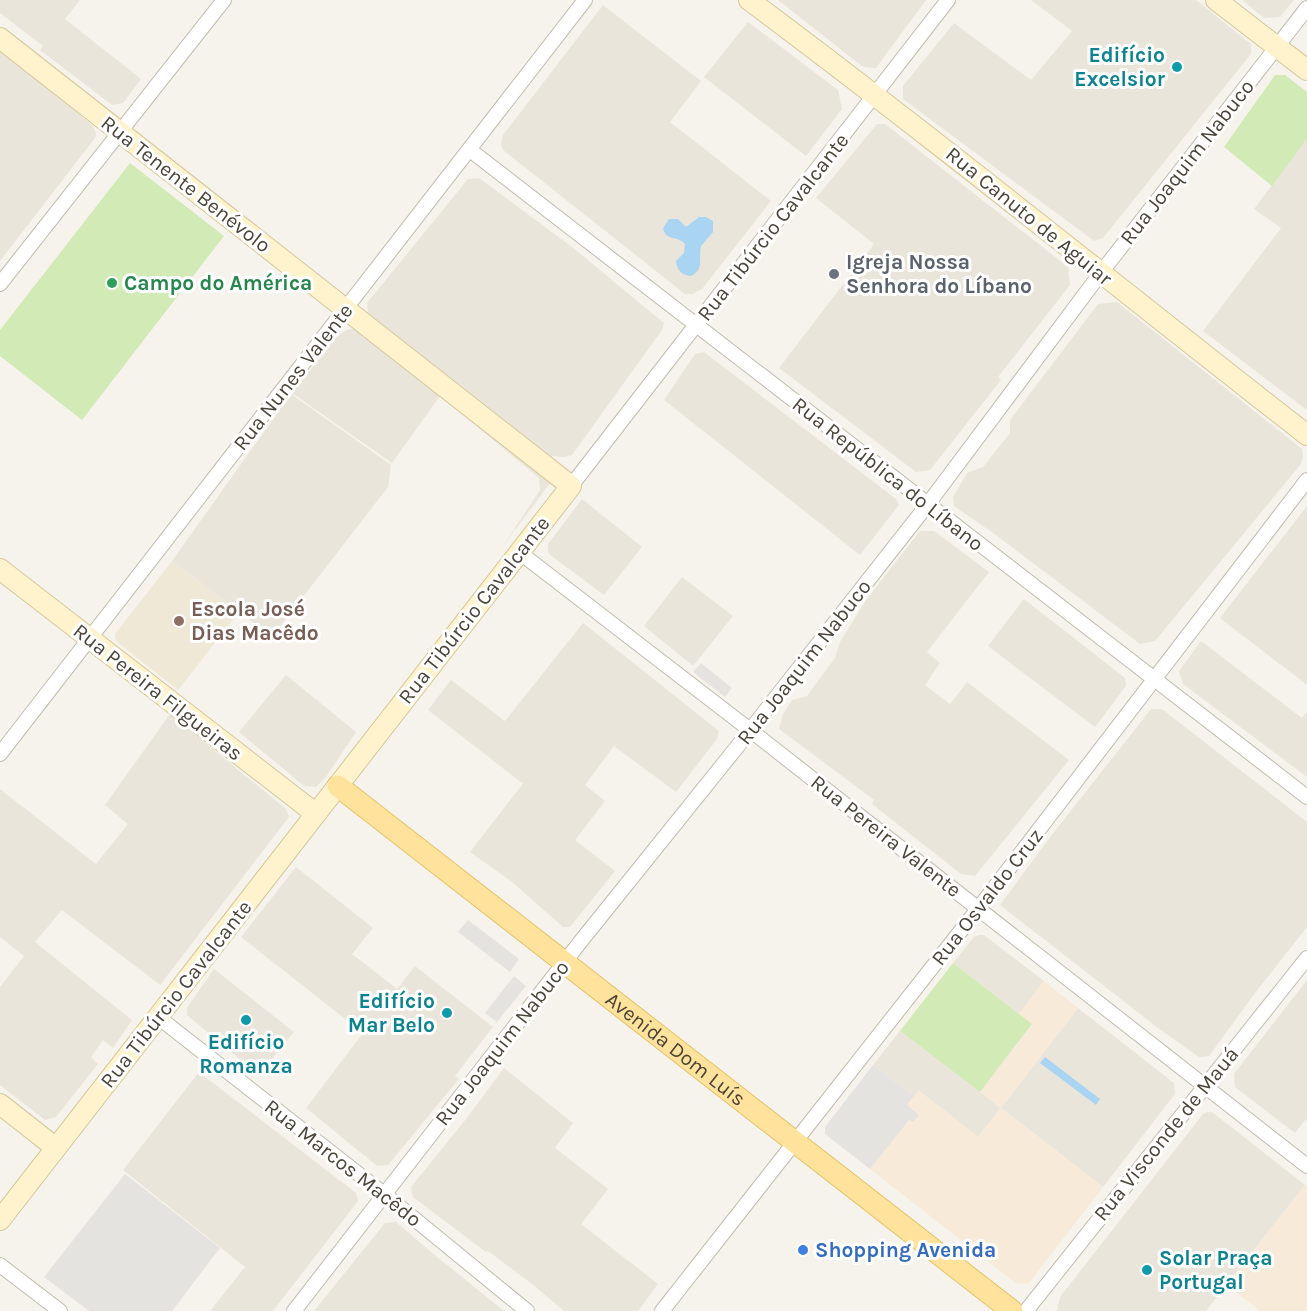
<svg xmlns="http://www.w3.org/2000/svg" width="1307" height="1311" font-family="Karla,sans-serif">
	<style>
		.residential { fill: #eae5da }
		.commercial { fill: #f7ead8 }
		.education { fill: #efe8d6 }
		.green { fill: #d2eab5 }
		.parking { fill: #e5e3e0 }
		.water { fill: #a9d4f2 }
		.lines { fill: none; stroke-linecap: round; stroke-linejoin: round }
		.street-casing { stroke: #c2bbae; stroke-width: 16 }
		.secondary-casing { stroke: #d6c79b; stroke-width: 22 }
		.primary-casing { stroke: #e6c16a; stroke-width: 23 }
		.street { stroke: #fff; stroke-width: 14 }
		.secondary { stroke: #fff3cd; stroke-width: 20 }
		.primary { stroke: #ffe39c; stroke-width: 21 }
		.culture-dot { fill: #0f9aa8; stroke: #fff; stroke-width: 2 }
		.worship-dot { fill: #6b7280; stroke: #fff; stroke-width: 2 }
		.leisure-dot { fill: #2e9e5b; stroke: #fff; stroke-width: 2 }
		.education-dot { fill: #8d6e63; stroke: #fff; stroke-width: 2 }
		.shop-dot { fill: #3f7fe0; stroke: #fff; stroke-width: 2 }
		.labels { text-anchor: middle; stroke-width: 6; stroke-linejoin: round; paint-order: stroke }
		.culture-label { font-size: 21px; font-weight: bold; fill: #0d838f; stroke: #fff; text-anchor: end }
		.street-label { font-size: 21px; fill: #4b4439; stroke: #fff }
		.worship-label { font-size: 21px; font-weight: bold; fill: #5b616d; stroke: #fff; text-anchor: start }
		.leisure-label { font-size: 21px; font-weight: bold; fill: #27864d; stroke: #fff; text-anchor: start }
		.education-label { font-size: 21px; font-weight: bold; fill: #785e54; stroke: #fff; text-anchor: start }
		.shop-label { font-size: 21px; font-weight: bold; fill: #366cbe; stroke: #fff; text-anchor: start }
	</style>
	<rect width="100%" height="100%" fill="#f6f3ec"/>
	<path class="residential" d="M0,0H80L65,19L141,79L123,103L112,105L40,50L43,46L0,13Z
		M778,0H926L876,68L863,67Z
		M1031,0H1196L1251,44V54L1103,238L1094,241L903,99V86L954,23L1031,80L1072,31Z
		M1242,0H1294L1280,17L1264,18Z
		M603,5L701,81L670,122L771,201L702,289L693,294H685L503,150L501,144L503,135Z
		M748,22L838,90L842,109L806,156L704,77Z
		M0,51L26,70L93,126L96,134L95,138L0,261Z
		M877,124H885L1068,267L1070,285L998,377L1001,380L930,470L916,472L779,368L874,244L816,198Z
		M1307,139V410L1203,331L1281,228L1254,209Z
		M479,178L572,247L664,323L662,330L572,455L563,457L551,456L368,313L367,303L468,179Z
		M1117,302L1302,449L1303,456L1301,464L1155,641L1140,644L996,535L954,506L953,497L967,473L983,467L1010,433V420L1098,304Z
		M356,328L551,482L503,546L540,490L539,478L440,396L392,463L292,393L337,336L347,330Z
		M704,352L896,499L899,505L860,555L664,400L695,354Z
		M291,394L391,465L388,487L272,637L172,561Z
		M582,499L642,547L604,595L549,554L548,550V544Z
		M1307,506V685L1220,618Z
		M920,531H934L989,572L927,652L940,663L925,685L950,704L967,682L1069,760L975,876L961,874L872,804L874,800L779,729L783,714L792,700L807,696L835,658L840,642L866,600Z
		M682,577L733,616L693,666L644,626Z
		M1024,599L1125,678L1126,686L1095,727L988,646Z
		M583,623L719,731L717,739L676,792L614,746L585,785L605,801L575,840L615,871L570,927H563L512,882L470,852L525,781L522,783L428,710L451,680L505,721Z
		M1201,641L1302,718L1307,712V777L1183,684L1179,671Z
		M286,675L356,732L326,777L316,787L304,786L239,732Z
		M1151,709H1162L1307,822V927L1255,993L1209,1056L1199,1057L1158,1028L1000,905L1051,836Z
		M170,714L286,809L289,817L160,985L62,910L35,942L132,1020L113,1048L103,1040L91,1057L98,1064L56,1117L45,1120L0,1085V987L24,956L0,937V789L96,864L128,824L105,805Z
		M296,867L373,928L352,954L397,989L415,966L493,1027L455,1076L459,1079L388,1165L377,1166L306,1108L363,1033L241,937Z
		M979,935H984L1044,981L1019,1014L953,963L974,937Z
		M214,969L294,1032L259,1075L187,1015V1008Z
		M1307,980V1118L1295,1133L1235,1087L1234,1074Z
		M1078,1008L1174,1083L1175,1094L1103,1187L1001,1108L978,1137L919,1091L914,1096L873,1065L900,1031L1001,1108Z
		M504,1068L573,1123L555,1148L608,1189L581,1224L658,1284L638,1311H564L532,1284L488,1251L486,1252L413,1197L411,1187L466,1119Z
		M199,1072L356,1193L358,1201L273,1311H210L245,1267L123,1170Z
		M1207,1112H1212L1305,1185L1206,1311H1057L1060,1297L1203,1114Z
		M396,1222L431,1252L504,1311H314L385,1223Z"/>
	<path class="commercial" d="M1044,981L1078,1008L1001,1108L1103,1187L1029,1283L1017,1284L870,1169L909,1119L919,1115L907,1105L918,1090L979,1137L1000,1108L980,1092L1032,1025L1019,1014Z
		M1305,1185L1307,1187V1311H1260L1226,1285Z"/>
	<path class="education" d="M172,561L239,612L178,690L116,641L115,634Z"/>
	<path class="green" d="M1275,75H1285L1307,92V139L1272,186L1224,147Z
		M130,163L224,236L82,420L0,356V330Z
		M953,963L1032,1024L980,1092L900,1031Z"/>
	<path class="parking" d="M701,663L732,688L725,697L693,672Z
		M468,920L519,959L510,972L458,932Z
		M514,976L526,986L497,1022L485,1013Z
		M873,1065L914,1096L907,1105L919,1115L913,1122L909,1120L870,1169L825,1134V1127Z
		M125,1174L220,1248L172,1311H89L44,1277Z"/>
	<path class="water" d="M699,217H706L713,221V232L701,246C698,259 705,269 691,276C681,275 677,270 676,261L684,253L685,244C678,235 666,242 663,228L669,219H678L686,227Z
		M1045,1057L1100,1099L1096,1105L1040,1063Z"/>
	<g class="lines">
		<defs>
			<path id="street" d="M470,150L1307,797
				M0,284L224,0
				M571,486L948,0
				M519,552L750,730L1307,1166
				M0,754L585,0
				M158,1017L384,1194L527,1311
				M0,1265L60,1311
				M294,1311L581,941L737,747L928,504L1100,274L1307,8
				M662,1311L978,909L1307,480
				M1026,1311L1307,958"/>
			<path id="secondary" d="M749,0C938,141 1121,290 1307,435
				M1216,0L1307,70
				M0,38L571,486L0,1220
				M0,569L316,814
				M0,1104L56,1148"/>
			<g id="primary">
				<path id="s1" d="M338,786L1012,1311"/>
			</g>
		</defs>
		<use href="#street" class="street-casing"/>
		<use href="#secondary" class="secondary-casing"/>
		<use href="#primary" class="primary-casing"/>
		<use href="#street" class="street"/>
		<use href="#secondary" class="secondary"/>
		<use href="#primary" class="primary"/>
	</g>
	<g class="culture-dot">
		<circle cx="1177" cy="67" r="6"/>
		<circle cx="447" cy="1013" r="6"/>
		<circle cx="246" cy="1020" r="6"/>
		<circle cx="1147" cy="1270" r="6"/>
	</g>
	<circle class="worship-dot" cx="834" cy="274" r="6"/>
	<circle class="leisure-dot" cx="112" cy="283" r="6"/>
	<circle class="education-dot" cx="179" cy="621" r="6"/>
	<circle class="shop-dot" cx="803" cy="1250" r="6"/>
	<g class="labels">
		<g class="culture-label">
			<text x="1165" y="62">Edifício<tspan x="1165" dy="24">Excelsior</tspan></text>
			<text x="435" y="1008">Edifício<tspan x="435" dy="24">Mar Belo</tspan></text>
			<text x="246" y="1049" text-anchor="middle">Edifício<tspan x="246" dy="24">Romanza</tspan></text>
			<text x="1159" y="1265" text-anchor="start">Solar Praça<tspan x="1159" dy="24">Portugal</tspan></text>
		</g>
		<g class="street-label">
			<text transform="translate(1187 162) rotate(-52)" y="7">Rua Joaquim Nabuco</text>
			<text transform="translate(186 184) rotate(38)" y="7">Rua Tenente Benévolo</text>
			<text transform="translate(1029 216) rotate(39)" y="7">Rua Canuto de Aguiar</text>
			<text transform="translate(773 227) rotate(-52)" y="7">Rua Tibúrcio Cavalcante</text>
			<text transform="translate(293 377) rotate(-52)" y="7">Rua Nunes Valente</text>
			<text transform="translate(888 474) rotate(38)" y="7">Rua República do Líbano</text>
			<text transform="translate(474 610) rotate(-52)" y="7">Rua Tibúrcio Cavalcante</text>
			<text transform="translate(804 662) rotate(-52)" y="7">Rua Joaquim Nabuco</text>
			<text transform="translate(158 692) rotate(38)" y="7">Rua Pereira Filgueiras</text>
			<text transform="translate(886 836) rotate(38)" y="7">Rua Pereira Valente</text>
			<text transform="translate(987 897) rotate(-52)" y="7">Rua Osvaldo Cruz</text>
			<text transform="translate(176 994) rotate(-52)" y="7">Rua Tibúrcio Cavalcante</text>
			<text transform="translate(502 1043) rotate(-52)" y="7">Rua Joaquim Nabuco</text>
			<text dy="7" stroke="none"><textPath href="#s1" startOffset="428">Avenida Dom Luís</textPath></text>
			<text transform="translate(1166 1134) rotate(-51)" y="7">Rua Visconde de Mauá</text>
			<text transform="translate(343 1163) rotate(38)" y="7">Rua Marcos Macêdo</text>
		</g>
		<g class="worship-label">
			<text x="846" y="269">Igreja Nossa<tspan x="846" dy="24">Senhora do Líbano</tspan></text>
		</g>
		<g class="leisure-label">
			<text x="124" y="290">Campo do América</text>
		</g>
		<g class="education-label">
			<text x="191" y="616">Escola José<tspan x="191" dy="24">Dias Macêdo</tspan></text>
		</g>
		<g class="shop-label">
			<text x="815" y="1257">Shopping Avenida</text>
		</g>
	</g>
</svg>
